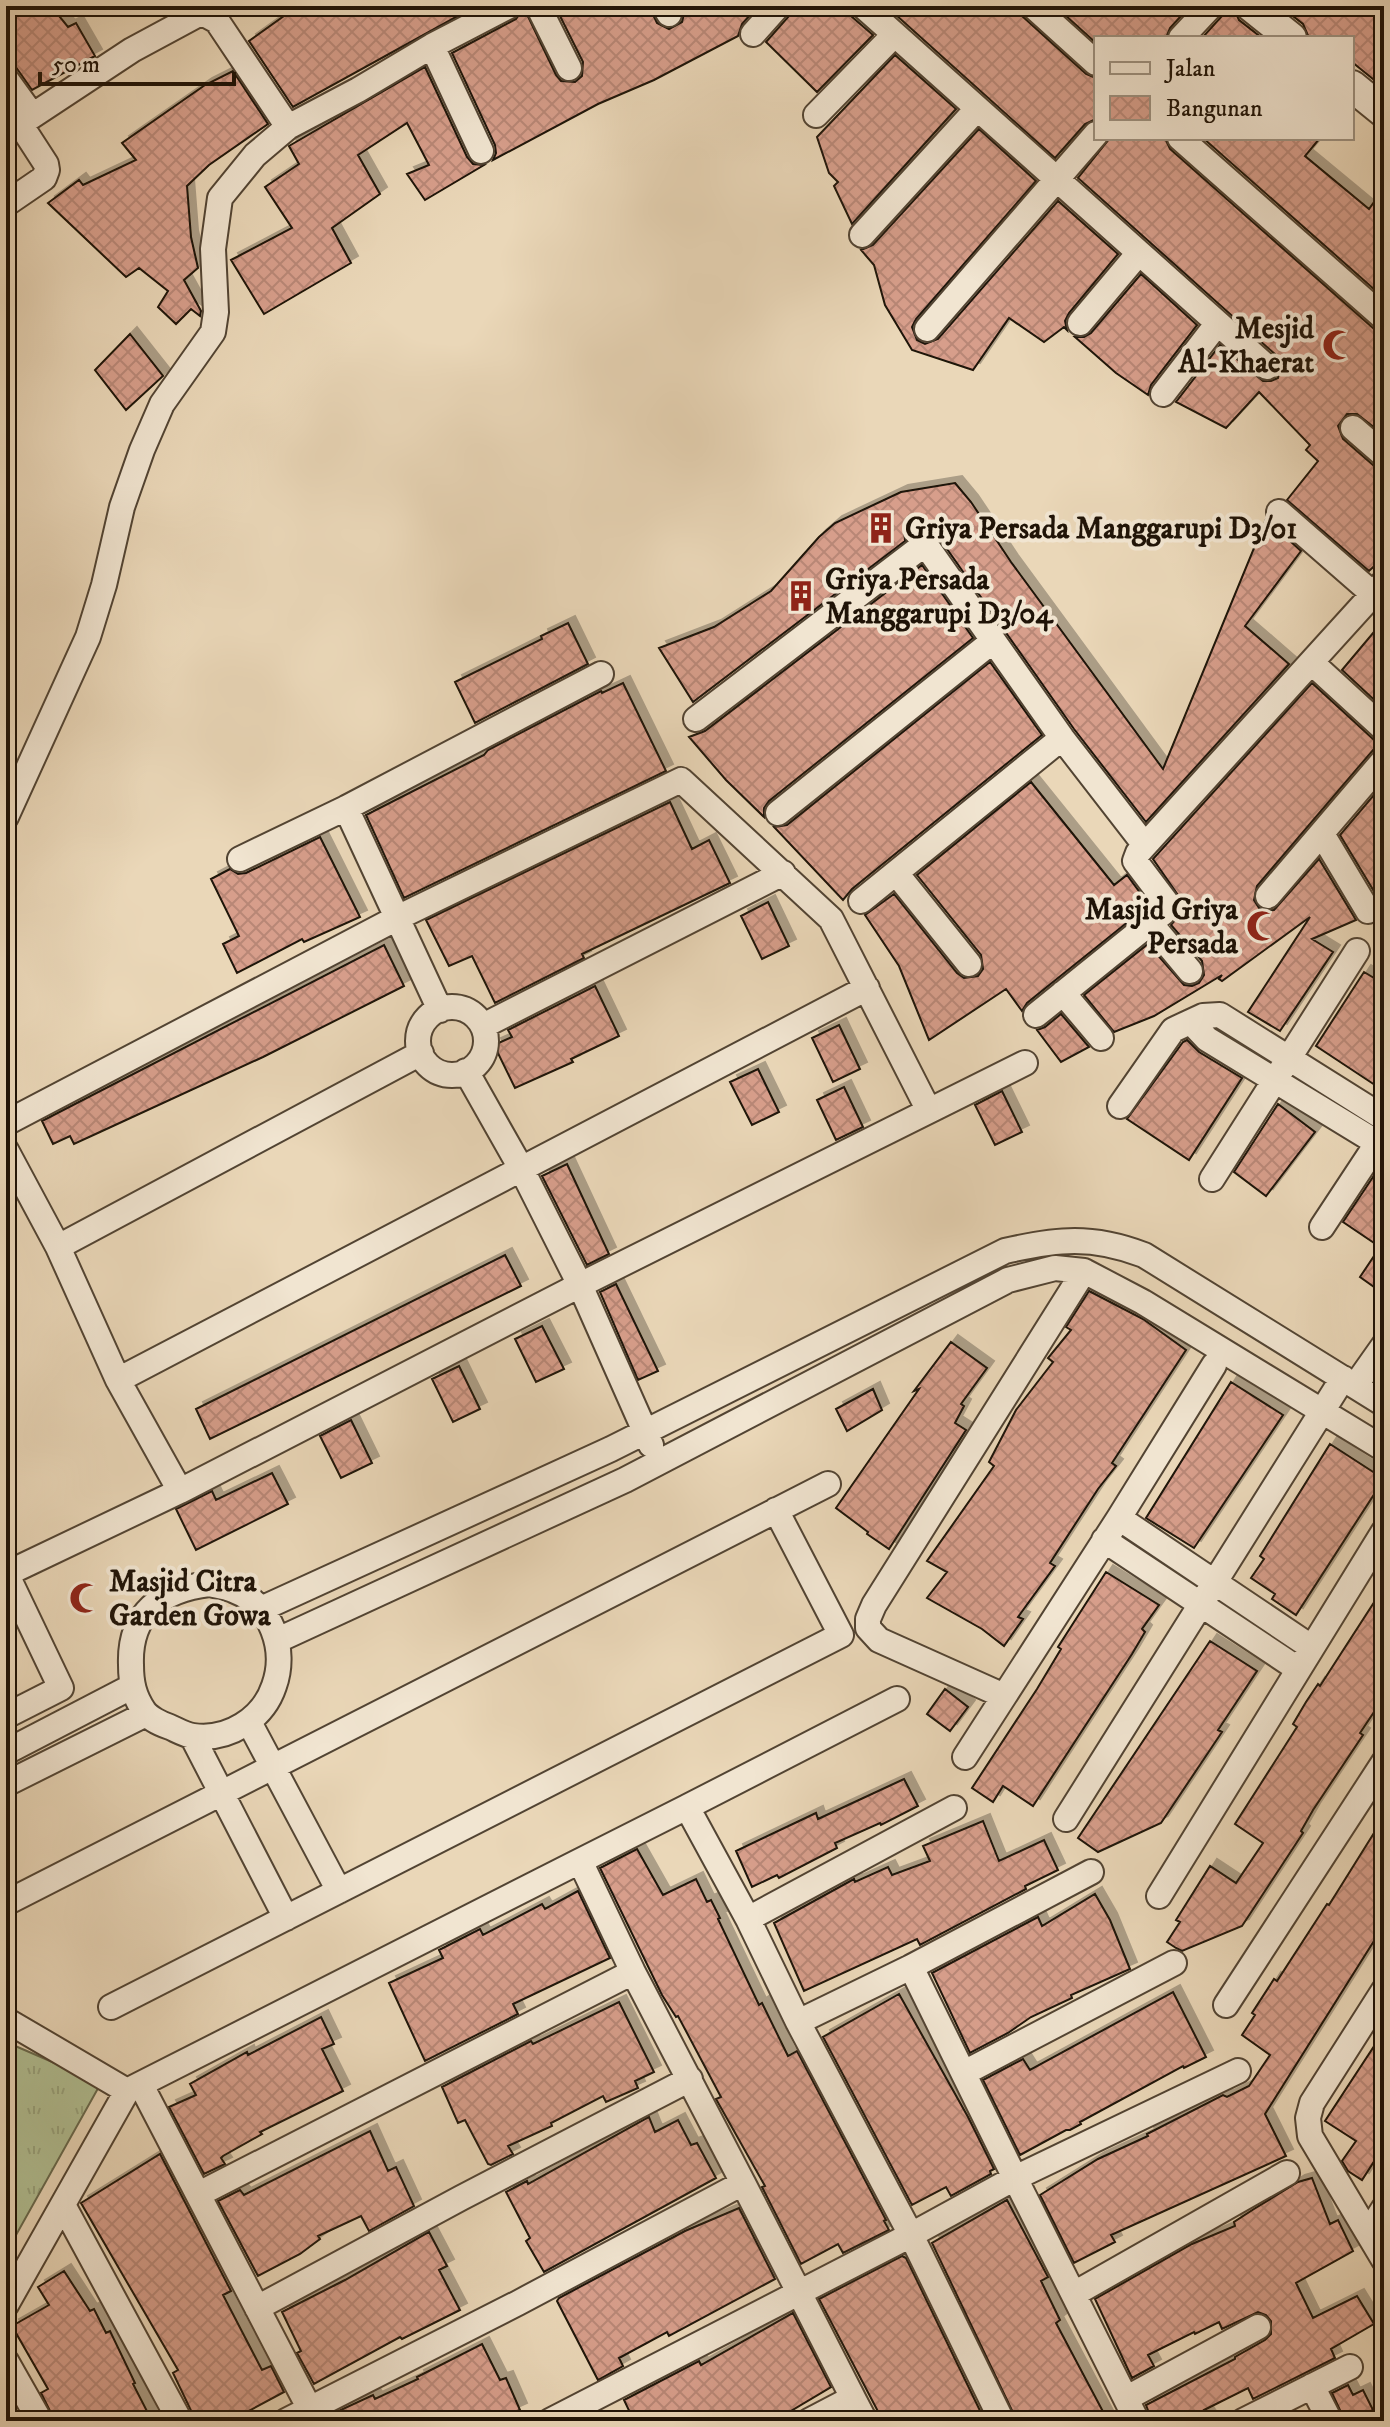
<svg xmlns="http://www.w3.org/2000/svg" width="1390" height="2427" font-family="'IM FELL DW Pica',serif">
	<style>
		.grass { fill: url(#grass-tufts); stroke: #68694d; stroke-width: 2 }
		.building { fill: url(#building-cross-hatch); stroke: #1f1307; stroke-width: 2; filter: url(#shadow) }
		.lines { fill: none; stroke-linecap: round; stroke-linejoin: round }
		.minor-casing { stroke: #524433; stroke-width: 28 }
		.tertiary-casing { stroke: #524433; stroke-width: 34 }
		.minor { stroke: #f1e5d1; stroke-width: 24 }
		.tertiary { stroke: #f1e5d1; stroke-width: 30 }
		.labels { text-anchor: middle; stroke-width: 8; stroke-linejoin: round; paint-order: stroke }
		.poi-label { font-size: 30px; font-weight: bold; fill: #1f1307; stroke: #f1e5d1; text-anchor: start }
	</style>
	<defs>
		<pattern id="grass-tufts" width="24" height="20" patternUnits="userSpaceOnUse" patternTransform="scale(2)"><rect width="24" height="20" fill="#b1bf93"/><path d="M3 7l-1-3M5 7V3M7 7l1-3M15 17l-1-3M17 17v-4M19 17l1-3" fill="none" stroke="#98a37d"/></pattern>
		<pattern id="building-cross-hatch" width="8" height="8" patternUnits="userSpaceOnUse" patternTransform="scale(2)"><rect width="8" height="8" fill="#d79e8b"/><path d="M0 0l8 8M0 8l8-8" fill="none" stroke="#b88776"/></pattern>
		<filter id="shadow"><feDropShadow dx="7" dy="-7" stdDeviation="0" flood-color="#0004"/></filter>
	</defs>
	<rect width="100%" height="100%" fill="#ead7b8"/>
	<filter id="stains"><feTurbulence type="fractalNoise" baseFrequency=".0025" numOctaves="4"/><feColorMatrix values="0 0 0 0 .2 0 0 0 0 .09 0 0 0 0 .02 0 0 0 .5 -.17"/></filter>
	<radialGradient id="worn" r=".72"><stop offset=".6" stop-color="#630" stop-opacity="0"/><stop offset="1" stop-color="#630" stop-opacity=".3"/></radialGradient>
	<path class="grass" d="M6,2042L101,2083L6,2253Z"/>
	<path class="building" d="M6,6H51L68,27L76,23L95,56L32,90L6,53Z
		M298,6H319L324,15L354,6H476L293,107L249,41Z
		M555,6H649L657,23L669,29L682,22L684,14L682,6H758L742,24L738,36L654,80L598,104L493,160L496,153L495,145L452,53L516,19L524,8L556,75L561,81L575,82L582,76L583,62Z
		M793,6H848L852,17L873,35L817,92L766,42L789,16Z
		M886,6H1018L1023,17L1086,74L1096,78V119L1085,124L1055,158Z
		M1055,6H1190L1170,28L1166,38H1096V43Z
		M1226,6H1233L1239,20L1262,38H1202L1222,16Z
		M1280,6H1384V88L1352,62V38H1309L1303,24Z
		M895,55L956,109L852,224L834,186L838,182L829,173L817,137Z
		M425,67L467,157L473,164L484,165L425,200L407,174L429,165L407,123L358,155L380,194L332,228L351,263L264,314L231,260L292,228L265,187L299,164L289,146Z
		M233,71L268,124L209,165L187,186L191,237L198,268L184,280L201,311L200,316L191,309L176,324L158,307L168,291L139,268L126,277L48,203L79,180L83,185L136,160L122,143L205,85Z
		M979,129L1036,181L916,319L912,327L917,340L925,344L938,339L1058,201L1118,254L1069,313L1065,321L1067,330L1064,327L1044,342L1009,318L973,370L912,350L885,305L874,265L861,250L873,245Z
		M1110,138H1165L1170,149L1374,329L1384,333V435L1357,414H1347L1338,426L1343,439L1374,466L1384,470V557L1369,571L1287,500L1318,461L1306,450L1310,445L1259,392L1226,428L1176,402L1220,345L1263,381H1271L1278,378L1281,363L1277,356L1078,178Z
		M1203,138H1320L1305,156L1369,209L1384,188V298Z
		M1141,274L1197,325L1151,385L1148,395L1116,373L1075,337H1084L1091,333Z
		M130,334L163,376L126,410L95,370Z
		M955,483L971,502L1011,562L1163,769L1266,519L1301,551L1245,626L1289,664L1146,822L1074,729L930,525L924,520L909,522L904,528L905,541L693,702L659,648L714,627L771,591L819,537L835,523L901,492Z
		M922,565L973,638L769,801L764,808V817L726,780L689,737L705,731Z
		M1384,620V709L1342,670Z
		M568,623L588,664L475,723L455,682L542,639L541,636Z
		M990,662L1042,735L852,889L843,900L774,827L787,825Z
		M623,683L666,771L404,898L366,815L484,755L488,750L601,691L602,693Z
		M1312,683L1374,740L1384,745L1373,750L1257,886L1254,900L1259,908L1266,911L1274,910L1319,859L1356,920L1312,939L1333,952L1280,1031L1248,1012L1310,917L1222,981L1219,979L1222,975L1154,1016L1114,1032L1084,995L1148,944L1184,985L1192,986L1199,983L1204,975L1202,961L1171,925L1179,915L1180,898L1153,859Z
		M1031,782L1114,885L1127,875L1149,905L1027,1003L1022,1011L1006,989L929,1040L899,966L865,915L894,894L957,973L964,978L978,976L983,969L981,955L917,875Z
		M1384,783V915L1381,903L1340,835Z
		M670,802L692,849L709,840L730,883L582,954L584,958L495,1003L472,956L449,966L426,920Z
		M320,837L360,917L304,942L302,939L237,973L223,944L239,936L211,879L230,869L238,874L246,873Z
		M768,902L789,946L762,959L741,916Z
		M384,945L404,986L263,1057L100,1132L74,1144L70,1136L53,1144L42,1121Z
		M1364,972L1384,984V1091L1316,1046Z
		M595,986L619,1036L571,1059L573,1062L515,1088L494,1045L512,1037L508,1030Z
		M1061,1014L1089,1047L1061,1062L1037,1030L1045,1027Z
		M839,1025L860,1069L833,1082L812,1038Z
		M1187,1040L1199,1052L1242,1078L1189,1160L1127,1119L1183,1042Z
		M758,1069L779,1112L752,1125L730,1082Z
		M844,1087L863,1127L836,1140L817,1100Z
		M1002,1091L1022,1132L995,1145L975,1105Z
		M1278,1104L1315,1132L1266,1196L1234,1172Z
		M1383,1162H1384V1294L1360,1277L1380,1247L1343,1222Z
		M567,1164L609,1254L587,1265L542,1176Z
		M505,1255L521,1286L210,1439L196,1409Z
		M616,1284L658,1371L638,1380L600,1292Z
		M1089,1291L1143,1319L1186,1350L1112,1463L1116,1466L1098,1489L1050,1563L1055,1566L1018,1617L1023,1619L1004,1646L982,1629L927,1598L947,1572L927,1561L994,1466L989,1462L1016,1410L1053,1362L1048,1358L1071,1330L1066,1327Z
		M542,1326L564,1369L536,1382L515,1339Z
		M951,1342L987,1368L961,1404L964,1406L955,1423L966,1430L889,1549L867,1534L868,1532L836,1508L919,1389L914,1391Z
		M459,1366L480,1409L453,1422L432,1379Z
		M1231,1382L1283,1415L1194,1548L1146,1518Z
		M873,1389L882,1410L847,1431L836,1409Z
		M351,1420L372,1463L341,1478L320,1436Z
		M1330,1444L1384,1479L1296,1615L1272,1599L1275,1594L1251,1578L1264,1559L1260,1556Z
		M272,1473L288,1504L196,1550L176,1509L212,1491L216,1500Z
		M1106,1572L1159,1605L1142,1629L1145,1632L1132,1654L1033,1806L1003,1786L993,1802L972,1788L1037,1689L1061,1649L1058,1647Z
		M1384,1587V1697L1360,1733L1363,1735L1313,1810L1301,1831L1303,1833L1242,1926L1182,1951L1176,1948L1167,1942L1180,1922L1176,1920L1210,1866L1236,1883L1263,1843L1235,1824L1297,1727L1293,1724L1306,1702L1318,1684L1320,1686Z
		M1210,1641L1257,1671L1218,1730L1222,1732L1161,1823L1098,1852L1078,1838Z
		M945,1689L968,1707L950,1731L927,1714Z
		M904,1779L918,1806L881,1825L880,1823L835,1843L837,1848L779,1878L777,1875L752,1887L736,1851L816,1813L818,1819Z
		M1384,1817V1925L1265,2114L1286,2156L1111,2235L1115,2242L1074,2263L1040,2195L1098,2159L1148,2136L1147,2134L1223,2095L1227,2097L1249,2086L1270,2055L1242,2035L1255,2015L1252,2013L1274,1979L1277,1981L1327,1904L1329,1905Z
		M983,1821L999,1861L1044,1840L1058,1870L1025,1886L1026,1889L920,1945L917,1939L804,1991L774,1923L854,1879L855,1882L888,1867L892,1875L930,1861L923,1846Z
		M637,1849L663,1895L696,1879L707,1902L711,1900L720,1918L718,1919L759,2005L762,2003L788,2056L797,2051L886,2220L884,2221L889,2230L843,2253L838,2244L801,2264L762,2187L765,2186L716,2099L721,2097L678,2016L676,2017L662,1995L600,1868Z
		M578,1891L610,1958L513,2004L518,2014L425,2061L389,1983L443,1958L439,1950L480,1929L483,1935L542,1904L545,1909Z
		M1095,1894L1110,1920L1130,1969L1071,1995L1072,1998L1031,2017L1008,2033L970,2053L932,1973L1038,1917L1042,1926Z
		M1173,1992L1206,2057L1184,2068L1183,2066L1080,2122L1081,2124L1070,2130H1066L1020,2155L983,2080L1023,2059L1030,2070Z
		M899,1994L968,2117L994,2169L990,2171L991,2174L951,2196L946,2187L912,2205L823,2037Z
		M619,2002L654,2072L635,2081L638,2088L606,2102L603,2096L551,2123L552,2126L508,2146L513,2154L491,2165L488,2164L465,2120L458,2123L442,2087L531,2041L533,2044Z
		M321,2017L334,2044L322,2049L343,2091L260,2132L262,2134L223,2156L221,2158L225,2164L204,2174L169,2107L196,2095L190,2084L247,2052L248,2055Z
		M1384,2031V2146L1362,2180L1348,2171L1342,2161L1356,2141L1325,2121Z
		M649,2117L655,2132L678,2120L691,2145L697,2143L716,2178L544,2272L526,2241L530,2238L506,2192L527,2181L528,2184Z
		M370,2131L388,2171L396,2167L414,2206L369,2231L361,2216L318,2236L320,2239L300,2254L258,2276L218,2201L240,2190L244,2195Z
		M160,2154L231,2291L223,2295L262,2370L271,2366L284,2392L230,2421H196L173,2373L178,2370L81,2203Z
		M1312,2178L1330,2224L1338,2220L1353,2251L1296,2283L1313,2318L1357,2296L1374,2324L1331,2349L1335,2358L1253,2399L1248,2388L1204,2410L1211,2421H1152L1146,2405L1235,2359V2357L1265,2340L1271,2334V2321L1266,2315L1258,2312L1222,2329L1219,2322L1195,2334L1194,2332L1148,2355L1154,2366L1132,2378L1095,2299L1192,2244L1235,2226L1234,2222L1254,2209L1298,2182Z
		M1007,2200L1048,2277L1041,2281L1060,2320L1056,2323L1108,2421H1017L932,2243Z
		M739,2208L775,2279L669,2336L667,2332L619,2358L623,2366L598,2380L557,2301L559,2298L685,2231Z
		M429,2232L447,2266L439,2270L460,2310L402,2339L400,2337L314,2384L297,2353L301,2351L282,2312L345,2280Z
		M902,2256L906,2258L985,2421H883L819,2299Z
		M64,2271L90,2311L94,2309L106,2333L110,2331L135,2383L133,2384L152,2421H55L41,2393L48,2389L12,2326L49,2305L38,2287Z
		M793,2313L831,2387L774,2421H634L624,2400L699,2361L701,2365Z
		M482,2344L500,2380L506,2378L520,2410L495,2421H331L330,2416L332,2414L373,2395L375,2399L418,2379L417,2377Z
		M1348,2385L1353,2395L1363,2390L1373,2410L1351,2421H1345L1332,2393Z"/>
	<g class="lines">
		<defs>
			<path id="minor" d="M538,6L569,68
				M664,6L669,14
				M863,6L1267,367
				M1033,6L1096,63
				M753,34L778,6
				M1181,38L1211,6
				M432,46L481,151
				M6,79L32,115
				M816,115L894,35
				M1180,138L1384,318
				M6,204L44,178L47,170L46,164L24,130L23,122L132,50L197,15H206L217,21L288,127
				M862,235L976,110
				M1080,323L1138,254
				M927,329L1096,134
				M1163,394L1217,324
				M1353,428L1384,455
				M1279,512L1373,594
				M918,534L1062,738L1144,844
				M1312,663L1384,729
				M696,719L925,544
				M346,808L440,1010
				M778,813L993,641
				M6,817L88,637L104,585L122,507L142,450L162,404L213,332L216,312L213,249L220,198L255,155L288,127L358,90L432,46L509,6
				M1322,834L1368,911
				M240,859L346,808L601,674
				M896,873L969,964
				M1268,896L1384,760
				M861,901L1062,738
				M1190,971L1150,923L1164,912L1166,902L1135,861L1138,853L1384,582
				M1063,993L1101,1038
				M418 1041a34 34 0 1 1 68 0a34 34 0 1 1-68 0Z
				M1036,1015L1150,923
				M1191,1022L1207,1039L1384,1147
				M483,1026L783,873
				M466,1071L522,1170L580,1285L651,1445
				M1120,1106L1173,1030L1203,1016L1220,1015L1384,1118
				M6,1123L397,918L681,780L831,919L928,1109
				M6,1150L58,1247L118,1380L180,1491L580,1285L1025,1063
				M1212,1179L1357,951
				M1322,1227L1384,1133
				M58,1247L421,1053
				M118,1380L867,988
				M1355,1386L1384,1345
				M1119,1518L1311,1647
				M1104,1540L1298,1669
				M6,1573L61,1688L6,1716
				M6,1574L180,1491
				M209,1584C217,1586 226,1587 233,1590C272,1604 287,1650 274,1686C263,1719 228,1741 193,1736C185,1735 177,1730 170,1727C161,1724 149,1718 144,1711C134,1696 131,1683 131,1665C129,1613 161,1590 209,1584Z
				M261,1609L611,1449L1005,1251C1057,1239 1092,1235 1144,1255L1384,1404
				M278,1640L625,1480L1008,1280L1055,1268L1084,1271L1143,1302L1384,1449
				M1004,1696L879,1640L868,1628V1619L874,1605L1084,1271
				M249,1722L339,1891
				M192,1736L286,1918
				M6,1752L131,1687
				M965,1757L1119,1518L1214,1365
				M6,1784L146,1714
				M687,1807L897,1699
				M1066,1819L1343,1378
				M580,1861L687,1807L748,1919L798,2022
				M1159,1896L1384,1531
				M6,1903L828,1484
				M748,1919L954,1808
				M911,1967L1091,1872
				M1384,1990L1312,2103L1308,2118L1310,2136L1384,2260
				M1226,2005L1384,1762
				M111,2007L841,1635L776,1510
				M6,2020L127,2091L6,2305
				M964,2073L1174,1963
				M141,2085L316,2421
				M127,2091L580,1861L633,1972L743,2183L518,2303L286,2421
				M743,2183L853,2398L809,2421
				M199,2194L633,1972
				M63,2205L180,2421
				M1368,2233L1384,2208
				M1074,2294L1287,2173
				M257,2308L461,2198L690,2079
				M6,2361L40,2421
				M1312,2386L1330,2421
				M853,2398L865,2421
				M1127,2398L1258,2327
				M550,2421L911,2235L1015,2178L911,1967L798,2022L911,2235L1002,2421
				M1137,2421L1015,2178L1238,2071
				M1243,2421L1350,2367"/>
			<path id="tertiary" d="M1251,6L1291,38
				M1352,86L1384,112"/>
		</defs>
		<use href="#minor" class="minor-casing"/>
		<use href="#tertiary" class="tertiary-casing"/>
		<use href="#minor" class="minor"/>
		<use href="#tertiary" class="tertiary"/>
	</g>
	<defs>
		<symbol id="mosque-bare" viewBox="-9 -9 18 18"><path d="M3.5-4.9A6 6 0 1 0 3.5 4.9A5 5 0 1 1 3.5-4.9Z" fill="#8f2418" stroke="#f1e5d1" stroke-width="2.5" paint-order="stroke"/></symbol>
		<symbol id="building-bare" viewBox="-9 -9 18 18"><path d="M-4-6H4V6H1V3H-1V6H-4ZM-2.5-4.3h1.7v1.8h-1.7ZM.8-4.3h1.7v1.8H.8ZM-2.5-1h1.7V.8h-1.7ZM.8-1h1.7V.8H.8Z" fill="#8f2418" stroke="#f1e5d1" stroke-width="2.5" paint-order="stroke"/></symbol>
	</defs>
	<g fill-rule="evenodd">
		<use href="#mosque-bare" x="1316" y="323" width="44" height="44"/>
		<use href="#building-bare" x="859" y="506" width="44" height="44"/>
		<use href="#building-bare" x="779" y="574" width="44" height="44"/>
		<use href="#mosque-bare" x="1240" y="904" width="44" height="44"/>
		<use href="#mosque-bare" x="63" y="1576" width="44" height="44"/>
	</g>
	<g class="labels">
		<g class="poi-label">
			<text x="1314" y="338" text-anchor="end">Mesjid<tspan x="1314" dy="34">Al-Khaerat</tspan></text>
			<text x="905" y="538">Griya Persada Manggarupi D3/01</text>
			<text x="825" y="589">Griya Persada<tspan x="825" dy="34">Manggarupi D3/04</tspan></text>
			<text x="1238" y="919" text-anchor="end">Masjid Griya<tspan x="1238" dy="34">Persada</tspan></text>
			<text x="109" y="1591">Masjid Citra<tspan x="109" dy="34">Garden Gowa</tspan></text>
		</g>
	</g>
	<rect width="1390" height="2427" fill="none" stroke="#ead7b8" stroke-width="32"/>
	<rect x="8" y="8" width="1374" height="2411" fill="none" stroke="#1f1307" stroke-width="4"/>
	<rect x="16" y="16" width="1358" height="2395" fill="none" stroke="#1f1307" stroke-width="2"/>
	<rect x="1094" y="36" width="260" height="104" fill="#f1e5d1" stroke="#9d9180" stroke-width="2"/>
	<rect x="1110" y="62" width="40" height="12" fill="#f1e5d1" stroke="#9d9180" stroke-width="2"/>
	<text x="1166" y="76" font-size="24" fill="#1f1307">Jalan</text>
	<rect x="1110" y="96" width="40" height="24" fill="url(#building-cross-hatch)" stroke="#9d9180" stroke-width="2"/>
	<text x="1166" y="116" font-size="24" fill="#1f1307">Bangunan</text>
	<path d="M40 72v12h194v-12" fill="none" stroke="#1f1307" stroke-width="4"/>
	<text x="52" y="72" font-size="24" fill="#1f1307" stroke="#f1e5d1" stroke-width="6" paint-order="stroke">50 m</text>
	<rect width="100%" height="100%" filter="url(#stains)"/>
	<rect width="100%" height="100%" fill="url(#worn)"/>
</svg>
